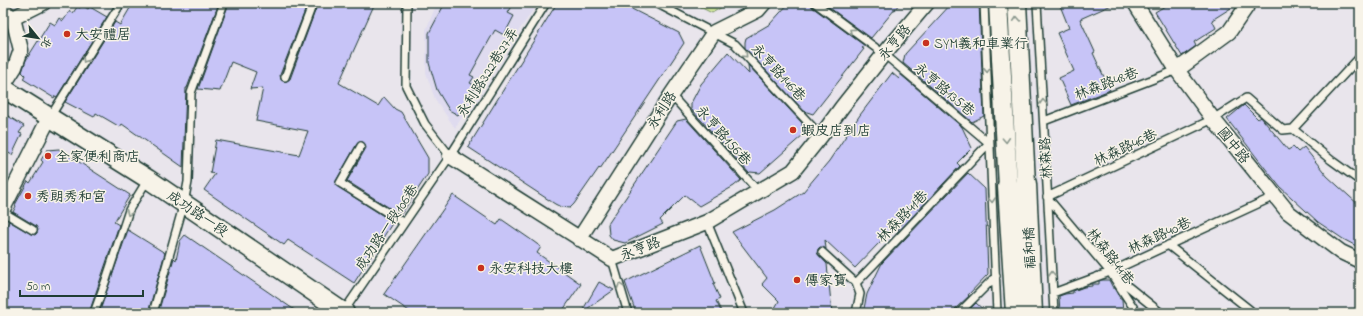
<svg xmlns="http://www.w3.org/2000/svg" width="1363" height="316" font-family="'Indie Flower','LXGW WenKai TC',sans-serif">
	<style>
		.built { fill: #dfdbef }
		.green { fill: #d2e79c; stroke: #789268 }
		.building { fill: #c7c4f7; stroke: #1f3d34 }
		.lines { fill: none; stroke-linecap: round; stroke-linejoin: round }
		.service-casing { stroke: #1f3d34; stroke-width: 10 }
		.minor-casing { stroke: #1f3d34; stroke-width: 17 }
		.tertiary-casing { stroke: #1f3d34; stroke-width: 21 }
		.secondary-casing { stroke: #1f3d34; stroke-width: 23 }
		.service { stroke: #f7f3e8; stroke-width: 7 }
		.minor { stroke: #f7f3e8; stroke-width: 14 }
		.tertiary { stroke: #f7f3e8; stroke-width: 18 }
		.secondary { stroke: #f7f3e8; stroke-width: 20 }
		.oneway { stroke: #8b988e }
		.poi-dot { fill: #c8321e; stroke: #f7f3e8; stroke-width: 1.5 }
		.labels { text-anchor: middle; stroke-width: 3; stroke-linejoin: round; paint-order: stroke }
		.poi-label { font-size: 14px; fill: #1f3d34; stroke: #f7f3e8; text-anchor: start }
		.street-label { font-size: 14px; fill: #1f3d34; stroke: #f7f3e8 }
	</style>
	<rect width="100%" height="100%" fill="#e9e5ec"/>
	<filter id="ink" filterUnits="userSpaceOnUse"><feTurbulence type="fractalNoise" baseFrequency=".025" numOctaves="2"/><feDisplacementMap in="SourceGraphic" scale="8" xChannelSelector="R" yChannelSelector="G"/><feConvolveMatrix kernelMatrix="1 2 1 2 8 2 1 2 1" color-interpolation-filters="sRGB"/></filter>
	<g filter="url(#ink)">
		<path class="built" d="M437,3H538L511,42L455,128L435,99L426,73V30Z"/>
		<path class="green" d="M692,3H729L712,13Z"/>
		<path class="building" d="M133,3H219L187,88H186L183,167L122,124L120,127L96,113L94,117L65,102L115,22L120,25Z
			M229,3H308L280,75L281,80L285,82L290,79L318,3H375L339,83L378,106L384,97L395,109L401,112L428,158V174L402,213L400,212L399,214L347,181L366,148L365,144L363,142H359L357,144L336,181L335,185L393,222L354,283L288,240L284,245L204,190L215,174L210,173L216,140L299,155L308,131L256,121L263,88L250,89L256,72L231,62L220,91L198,89Z
			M445,3H514L508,13L514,16L504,35L495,30L470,75L474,77L470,83L476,86L458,115L449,110L437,90L429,63V33Z
			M557,3H620L679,33L684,43L600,169L599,168L574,204L570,208L561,207L555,204L468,147Z
			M789,3H810L812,7L865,46L862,48L864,49L813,114L804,111L745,48V42L746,38L770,24Z
			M823,3H900L871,38Z
			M952,3H979L984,116L972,122L903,63L905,54Z
			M1059,3H1116L1080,19L1095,52L1093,53L1110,90L1071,105L1059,78L1074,71L1057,33L1069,28Z
			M1170,3H1239L1212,20L1216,28L1194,42L1196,46L1182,56L1155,12Z
			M82,5L88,9L90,7L107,17L57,97L55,96L54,98L23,79L25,75L22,72L26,60L50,22L55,25L59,18L63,21L70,11L73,13L77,7L80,8Z
			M728,52L749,74L748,65L802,123L803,135L760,173L750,172L749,173L691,109V103L701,84Z
			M892,73L899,79L900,74L962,127L972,148L957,163L960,166L897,233L904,217L855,268L825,240L826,249L823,247H820L818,249L817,253L827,264L832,313H772L779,301L762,284L767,278L732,232L775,210L803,192L829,161L860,115Z
			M1244,105L1258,119L1261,117L1264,121L1288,150L1293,147L1298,152L1304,147L1327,176L1360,206V248L1343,239L1318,222L1280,187L1261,163L1227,119Z
			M3,113L24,126L19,133L22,134L12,155L3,150Z
			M686,119L741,180L734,186L699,206L685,195L660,220L663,224L625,243L613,240L609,235L608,224L677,121Z
			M59,149L130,195L114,222L119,225L89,313H3V234L9,221L31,234L35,235L37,233L38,230L36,226L13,212L16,206L15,205L28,181L30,183L43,162L41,160L47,150Z
			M968,173L985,189L988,274L968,295L969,296L955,309L954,313H863L867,294L882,263Z
			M453,195L497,225L501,219L530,239L541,247L537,253L581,284L561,313H412L384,294Z
			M128,230L165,253L148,313H99Z
			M185,235L299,313H158L174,258L176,260L180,241Z
			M700,245L715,283L713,284L720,299L716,301L722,313H636L625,282Z
			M1101,280H1109L1113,288H1115L1119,295V297L1122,299L1123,313H1060L1059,296L1065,294L1073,293V291L1084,287L1092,286V284H1099V281Z
			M599,282L614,290L581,313Z
			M976,303L987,313H966Z"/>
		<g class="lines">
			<defs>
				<path id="service" d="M407,3L406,86L425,124L450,156
					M656,3L735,44L821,136
					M815,3L884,54L989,143L856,283L860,294L856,313
					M984,3L997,313
					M1037,3L1054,313
					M285,77L313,3
					M671,95L759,192
					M50,117L121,3
					M1044,121L1177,70
					M1293,129L1360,57
					M361,146L340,183L404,223
					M3,212L33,230
					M707,222L744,313
					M1168,245L1250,310
					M822,252L856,283
					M612,259L628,313
					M1115,276L1161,313
					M1053,293L1110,272L1275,196
					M344,311L450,156L546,3
					M94,313L107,277L129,210L148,179
					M153,313L184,203L188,182L191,93L224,3
					M959,313L996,276
					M1137,313L1110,272L1047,197L1213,119L1246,98L1283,130L1293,129L1331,160L1360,181"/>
				<path id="minor" d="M1135,3L1177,70L1213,119L1288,212L1341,252L1360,261
					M3,10L13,18L43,3
					M1177,70L1229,32L1247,6
					M3,86L15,67L21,50L13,18
					M450,156L612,259L707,222L793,171L821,136L842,107L884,54L927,3
					M3,209L49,118
					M579,239L671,95L714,32L758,10L764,3"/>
				<path id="tertiary" d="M998,3L1008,187
					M1017,3L1026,184
					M3,88L148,179L343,312"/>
				<path id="secondary" d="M1026,184L1032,313
					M1008,187L1016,313
					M343,312L344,313"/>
			</defs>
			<use href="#service" class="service-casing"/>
			<use href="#minor" class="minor-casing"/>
			<use href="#tertiary" class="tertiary-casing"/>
			<use href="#secondary" class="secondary-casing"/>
			<use href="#service" class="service"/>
			<use href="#minor" class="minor"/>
			<use href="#tertiary" class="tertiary"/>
			<use href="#secondary" class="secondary"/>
		</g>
		<defs><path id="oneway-chevron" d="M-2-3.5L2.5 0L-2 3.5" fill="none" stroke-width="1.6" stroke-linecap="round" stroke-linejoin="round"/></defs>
		<g class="oneway">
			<use href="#oneway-chevron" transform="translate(1017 19) rotate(-93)"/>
			<use href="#oneway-chevron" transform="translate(852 31) rotate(-144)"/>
			<use href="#oneway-chevron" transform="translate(745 55) rotate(47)"/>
			<use href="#oneway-chevron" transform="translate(85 60) rotate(122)"/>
			<use href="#oneway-chevron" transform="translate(987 70) rotate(88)"/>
			<use href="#oneway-chevron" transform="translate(1043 102) rotate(-93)"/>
			<use href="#oneway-chevron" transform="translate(1006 140) rotate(87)"/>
			<use href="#oneway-chevron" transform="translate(992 200) rotate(87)"/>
			<use href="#oneway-chevron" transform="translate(129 213) rotate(112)"/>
			<use href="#oneway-chevron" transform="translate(1052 274) rotate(-93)"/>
			<use href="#oneway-chevron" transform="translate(620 286) rotate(-107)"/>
		</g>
	</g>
	<g class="poi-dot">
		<circle cx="67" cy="34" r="4"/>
		<circle cx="926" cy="43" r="4"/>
		<circle cx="793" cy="130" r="4"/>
		<circle cx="48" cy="156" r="4"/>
		<circle cx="28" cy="196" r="4"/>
		<circle cx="481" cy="268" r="4"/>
		<circle cx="797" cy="280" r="4"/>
	</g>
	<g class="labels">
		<g class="poi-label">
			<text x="75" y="39">大安禮居</text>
			<text x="934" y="48">SYM義和車業行</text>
			<text x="801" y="135">蝦皮店到店</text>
			<text x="56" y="161">全家便利商店</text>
			<text x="36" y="201">秀朗秀和宮</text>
			<text x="489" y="273">永安科技大樓</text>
			<text x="805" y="285">傳家寶</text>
		</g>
		<g class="street-label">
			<text transform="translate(894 42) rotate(-50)" y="5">永亨路</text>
			<text transform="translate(487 72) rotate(-58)" y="5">永利路322巷27弄</text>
			<text transform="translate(779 72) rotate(47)" y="5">永亨路146巷</text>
			<text transform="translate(1106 83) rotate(-21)" y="5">林森路48巷</text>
			<text transform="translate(945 89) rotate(40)" y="5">永亨路135巷</text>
			<text transform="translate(661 110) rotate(-57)" y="5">永利路</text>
			<text transform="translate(724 135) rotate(48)" y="5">永亨路156巷</text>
			<text transform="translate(1234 145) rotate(51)" y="5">國中路</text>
			<text transform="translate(1125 147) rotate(-25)" y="5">林森路46巷</text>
			<text transform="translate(1045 158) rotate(-93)" y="5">林森路</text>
			<text transform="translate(198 213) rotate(34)" y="5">成功路一段</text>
			<text transform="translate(902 216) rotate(-46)" y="5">林森路41巷</text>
			<text transform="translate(386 227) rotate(-56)" y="5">成功路一段106巷</text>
			<text transform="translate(1159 235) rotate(-25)" y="5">林森路40巷</text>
			<text transform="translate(640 248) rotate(-21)" y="5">永亨路</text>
			<text transform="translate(1029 248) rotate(-93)" y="5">福和橋</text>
			<text transform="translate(1111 256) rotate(52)" y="5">林森路44巷</text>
		</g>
	</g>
	<rect width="1363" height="316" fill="none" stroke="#f7f3e8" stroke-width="16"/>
	<rect x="8" y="8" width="1347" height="300" fill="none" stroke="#1f3d34" stroke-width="1.5" filter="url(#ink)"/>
	<g transform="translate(38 38) rotate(120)" stroke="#f7f3e8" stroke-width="3" paint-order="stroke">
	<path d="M0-3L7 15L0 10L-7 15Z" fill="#1f3d34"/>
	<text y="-6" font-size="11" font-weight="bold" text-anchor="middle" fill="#1f3d34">北</text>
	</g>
	<path d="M20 290v6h123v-6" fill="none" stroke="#1f3d34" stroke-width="2"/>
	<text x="26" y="290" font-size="12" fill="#1f3d34" stroke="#f7f3e8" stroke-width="3" paint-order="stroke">50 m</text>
</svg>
